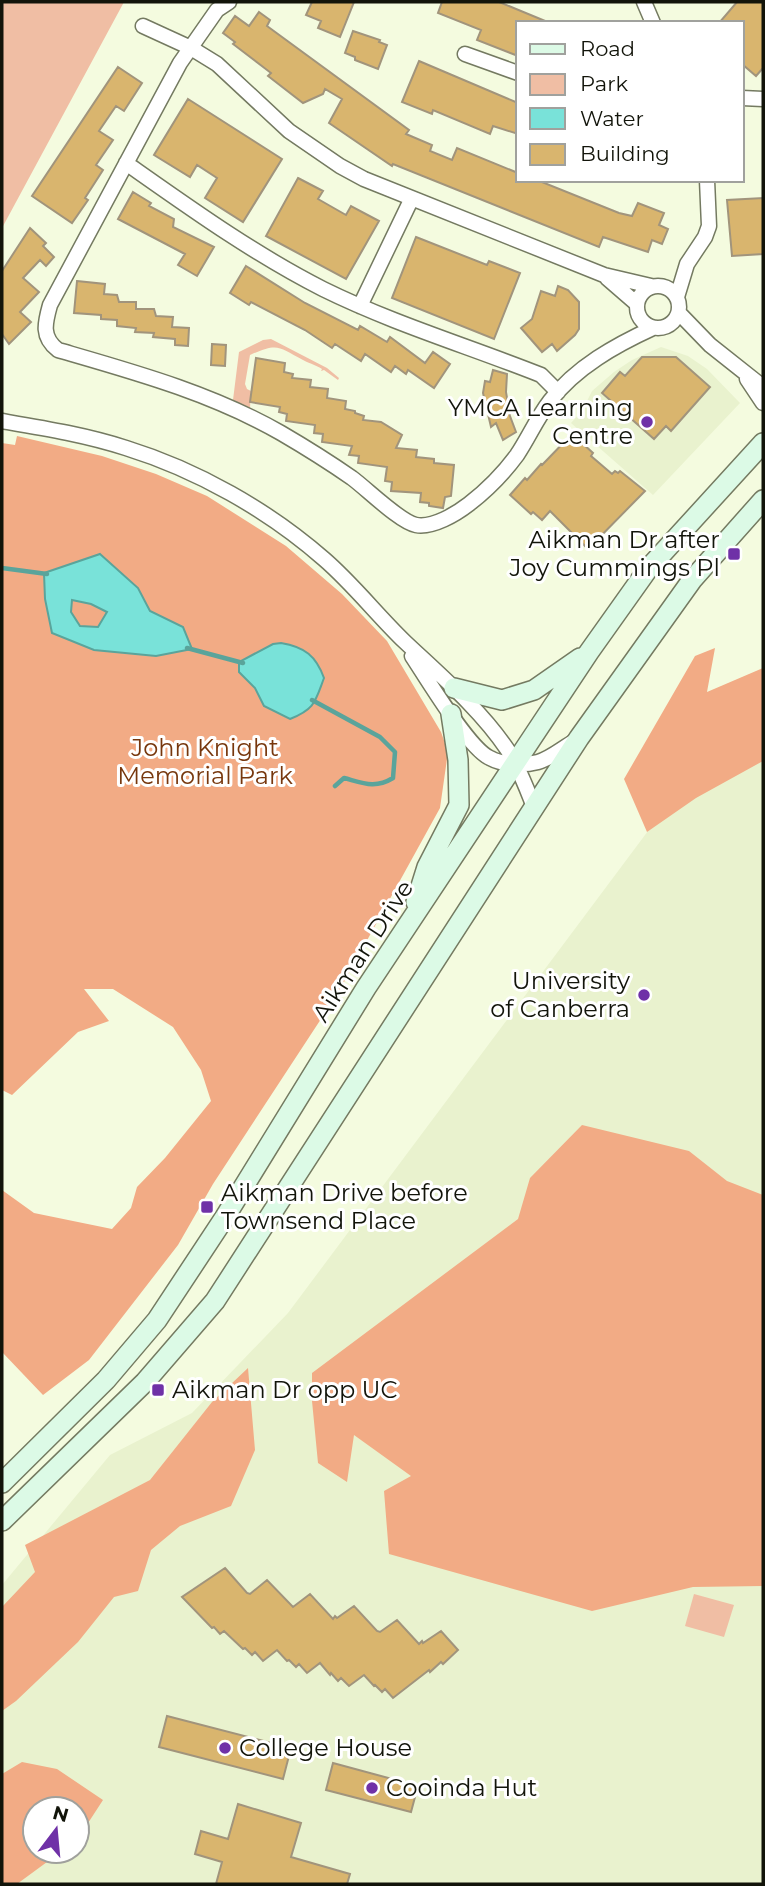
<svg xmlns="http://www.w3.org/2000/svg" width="765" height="1886" font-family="Montserrat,sans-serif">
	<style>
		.built { fill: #e9f2ce; fill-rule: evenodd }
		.green { fill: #f0bea4 }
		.forest { fill: #f2ab85 }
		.water { fill: #79e2d9; stroke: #5aa49b; stroke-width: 2; fill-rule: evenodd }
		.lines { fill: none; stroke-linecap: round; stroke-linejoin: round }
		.stream { stroke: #5aa49b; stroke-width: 4.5 }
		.building { fill: #d9b56e; stroke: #a1947c; stroke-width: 2 }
		.minor-casing { stroke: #747a61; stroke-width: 17 }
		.secondary-casing { stroke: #747a61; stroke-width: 22 }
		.minor { stroke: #fff; stroke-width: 14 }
		.secondary { stroke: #dcfae6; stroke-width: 19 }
		.poi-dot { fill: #6f31a7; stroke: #fff; stroke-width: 2.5 }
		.labels { text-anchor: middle; stroke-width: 6; stroke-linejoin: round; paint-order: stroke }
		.poi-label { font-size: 24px; fill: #12140a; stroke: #fff; text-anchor: start }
		.park-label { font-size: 24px; fill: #77370d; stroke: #fff }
		.street-label { font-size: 24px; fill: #12140a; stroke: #fff }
	</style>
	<rect width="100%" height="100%" fill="#f4fbdf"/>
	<path class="built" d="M661,347L688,356L707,369L740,403L653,495L571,423L582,411L592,391L614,372L632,360Z
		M763,677V1884H2V1585L110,1455L192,1413L288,1313ZM35,1809H77V1851H35Z"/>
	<path class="green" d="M2,2H124L2,228Z
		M271,339L327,368L339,378L338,380L324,370L321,371L322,369C316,365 306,362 303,360C279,347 278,342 250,355L245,384L247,389L251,391L250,408L233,400L239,352L263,340Z
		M694,1594L734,1605L724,1637L685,1626Z"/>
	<path class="forest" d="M17,436L102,456L156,474L207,496L286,546L342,594L387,641L441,732L448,752L440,808L338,993L213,1184L178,1245L89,1360L43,1395L2,1352V1190L34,1213L112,1229L131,1208L137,1187L165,1158L211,1101L201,1070L173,1027L113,989H84L109,1021L78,1032L12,1095L2,1090V443L15,445Z
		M715,648L707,692L763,668V761L696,798L647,832L624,779L695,656Z
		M582,1125L689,1151L727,1181L763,1195V1586L693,1587L592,1611L389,1554L384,1491L411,1476L354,1435L347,1482L318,1463L312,1401V1373L518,1219L530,1178Z
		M248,1368L255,1450L231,1506L180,1526L151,1550L138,1591L114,1597L78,1642L16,1701L2,1711V1607L35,1572L25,1545L150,1480L212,1402Z
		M22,1762L57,1769L103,1800L77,1840V1809H35V1851H62L17,1884H2V1774Z"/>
	<path class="water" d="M100,554L138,588L150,611L183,627L192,649L156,656L94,650L52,633L45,599L44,573ZM72,600L91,604L107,612L98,627L80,626L71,612Z
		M281,643C305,647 316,656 324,678C315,702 315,709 290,719L264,706L255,688L239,672V662L273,644Z"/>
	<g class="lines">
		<path class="stream" d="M2,568L47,574
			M187,648L243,663
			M312,700L380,737L395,752L393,778C375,789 363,783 344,778L335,786"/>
	</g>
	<path class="building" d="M312,2H354L340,37L318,28L321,21L306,15Z
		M442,2H499L550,23H518V56L477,40L481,30L438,13Z
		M737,2H763V68L756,76L742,64V23H719Z
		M259,12L270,20L267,26L409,130L406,134L432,145L430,151L452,160L457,148L518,173V180H537L619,213L632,216L638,203L664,213L659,225L668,229L662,244L652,240L648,252L603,237L599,247L393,164L392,166L329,123L342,99L325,89L323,94L303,103L268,76L271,73L233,44L235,42L223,33L235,16L249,26Z
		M353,31L380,40L379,42L387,45L378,69L355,60V57L345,53Z
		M419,61L518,103V134L493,126L490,134L433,110L432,114L402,102Z
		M118,67L142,83L124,111L116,106L99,131L113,140L96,165L103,170L85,198L88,200L72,223L32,196Z
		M188,99L282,159L243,222L205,198L217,178L197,165L190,177L154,155Z
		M298,178L323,191L318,199L346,215L351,206L379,221L346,279L266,236Z
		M133,192L151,203L149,206L174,219L173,227L214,247L197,276L178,265L185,254L118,219Z
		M763,198V254L732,256L727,200Z
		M30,228L46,243L43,246L54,257L46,266L40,260L23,278L39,292L20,312L31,322L9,344L2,334V271Z
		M416,237L487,265L489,261L520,273L494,339L392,298Z
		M246,266L305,303L358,330L360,326L387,342L390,337L425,363L433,352L450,364L434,388L408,370L406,374L395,366L391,372L365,354L361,361L335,344L332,348L305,330L251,302L249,305L230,293Z
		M77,281L105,284L104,294L117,295L119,302H136V309H154L156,316L173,317L172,327L189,328L188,346L175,345V339L153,337L154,333L135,332L136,328L117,326V320L101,319V315L74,313Z
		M558,286L568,290L579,302V329L575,335L557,351L552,344L542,352L521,328L532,319L541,291L555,296Z
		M212,344L226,345L225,366L211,365Z
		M642,357H676L710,387L671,431L666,426L654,439L602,393L620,372L625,376Z
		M256,358L285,363L284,372L293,374L292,378L311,380L310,387L328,389L327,398L346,401L345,409L355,411V413L364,416L363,420L381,422L402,435L396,448L417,450L416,457L434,459V463L454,465L451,496L445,497L443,508L429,506V503L420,502L421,493L391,491L392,482L385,481L387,467L358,463L359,456L349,455L352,446L322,442L323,434L314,433L315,425L286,421L287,414L279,412L280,407L250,402Z
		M493,370L507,374L506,392L510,416L516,432L503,440L496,423L491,427L483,393L485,381L490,382Z
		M572,434L593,453L591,456L612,474L615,471L618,473L620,471L645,491L588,549L550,511L542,520L533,512L531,514L510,495L525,478L527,480L541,464L542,465Z
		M225,1568L247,1593L250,1594L267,1580L293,1607L310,1594L333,1619L335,1616L337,1618L354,1606L377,1631L380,1632L397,1620L419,1644L422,1641L423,1643L441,1631L458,1650L443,1664L441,1662L430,1672L429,1670L393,1698L385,1689L382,1692L375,1685L374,1686L364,1675L349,1686L341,1678L338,1681L331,1673L330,1675L320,1663L307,1673L299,1664L296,1667L289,1660L287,1661L277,1650L263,1661L255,1652L252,1655L245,1648L243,1649L224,1631L220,1634L214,1627L212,1628L182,1597Z
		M167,1716L291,1748L283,1779L159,1747Z
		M333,1763L418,1786L411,1812L326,1790Z
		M238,1804L301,1823L291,1857L350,1874L347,1884H216L222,1862L195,1854L201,1831L228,1839Z"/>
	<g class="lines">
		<defs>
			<path id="minor" d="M229,2L217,10L180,63L50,305C45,323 41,337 58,350C134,372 211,393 281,433C305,447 329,462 352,478C367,489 400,522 416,525C433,528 456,514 469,504C487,490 503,474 517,455C529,437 537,418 550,401C576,367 616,345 653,328
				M644,2L653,23
				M143,26L191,48L217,64L289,131L340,166L364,179L604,275L651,286
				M465,54L518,73
				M742,98L763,99
				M126,163C190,208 254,254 323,289C394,324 468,346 541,375L558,392
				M607,278L637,304
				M637 307a21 21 0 1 1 42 0a21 21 0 1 1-42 0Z
				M677,297L687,264L705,237L709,226L707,180
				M360,306L411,200
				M679,313L710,345L763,387
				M747,379L763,403
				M2,421C43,428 86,435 126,448C197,470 268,510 324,559C353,584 377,615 405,642C440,675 480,709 507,749C519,767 526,787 534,807
				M412,656C426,677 469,749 490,758C503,765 523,766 538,762C550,759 564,747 575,741"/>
			<path id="secondary" d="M454,688L502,700L534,690L580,658
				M416,902L427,867L459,805L458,760L451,714
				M2,1483L106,1380L157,1320L225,1217L366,988L589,652L648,569L763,443
				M2,1521L145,1382L215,1301L579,738L692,580L763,500"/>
		</defs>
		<use href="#minor" class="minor-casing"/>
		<use href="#secondary" class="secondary-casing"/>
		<use href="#minor" class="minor"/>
		<use href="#secondary" class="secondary"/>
	</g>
	<g class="poi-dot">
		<circle cx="647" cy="422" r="7"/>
		<rect x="727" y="547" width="14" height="14" rx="3.5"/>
		<circle cx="644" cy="995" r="7"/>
		<rect x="200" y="1200" width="14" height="14" rx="3.5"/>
		<rect x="151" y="1383" width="14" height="14" rx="3.5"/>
		<circle cx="225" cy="1748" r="7"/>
		<circle cx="372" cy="1788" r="7"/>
	</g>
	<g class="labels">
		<g class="poi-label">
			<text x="633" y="416" text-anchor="end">YMCA Learning<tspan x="633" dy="28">Centre</tspan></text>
			<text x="720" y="548" text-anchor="end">Aikman Dr after<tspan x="720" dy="28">Joy Cummings Pl</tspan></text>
			<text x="630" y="989" text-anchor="end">University<tspan x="630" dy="28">of Canberra</tspan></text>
			<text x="221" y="1201">Aikman Drive before<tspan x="221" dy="28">Townsend Place</tspan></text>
			<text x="172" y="1398">Aikman Dr opp UC</text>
			<text x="239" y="1756">College House</text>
			<text x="386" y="1796">Cooinda Hut</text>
		</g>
		<g class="park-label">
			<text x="205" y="756">John Knight<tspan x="205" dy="28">Memorial Park</tspan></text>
		</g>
		<g class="street-label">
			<text transform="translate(363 951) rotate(-57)" y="8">Aikman Drive</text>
		</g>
	</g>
	<rect width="765" height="1886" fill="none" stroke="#12140a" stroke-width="7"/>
	<rect x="516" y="21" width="228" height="161" fill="#ffffff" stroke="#a0a19d" stroke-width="2"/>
	<rect x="530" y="44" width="35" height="10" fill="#dcfae6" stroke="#a0a19d" stroke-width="2"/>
	<text x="580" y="56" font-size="21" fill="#12140a">Road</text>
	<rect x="530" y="74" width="35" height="21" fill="#f0bea4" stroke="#a0a19d" stroke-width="2"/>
	<text x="580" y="91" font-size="21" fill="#12140a">Park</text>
	<rect x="530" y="108" width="35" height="21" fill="#79e2d9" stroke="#a0a19d" stroke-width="2"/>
	<text x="580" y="126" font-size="21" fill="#12140a">Water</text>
	<rect x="530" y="144" width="35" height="21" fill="#d9b56e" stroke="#a0a19d" stroke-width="2"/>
	<text x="580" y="161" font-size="21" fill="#12140a">Building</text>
	<g transform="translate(56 1830) rotate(16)"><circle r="33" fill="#ffffff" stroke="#a0a19d" stroke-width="2"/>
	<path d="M0-5L12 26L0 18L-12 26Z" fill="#6f31a7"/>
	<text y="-10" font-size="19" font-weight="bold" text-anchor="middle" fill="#12140a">N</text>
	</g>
</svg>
